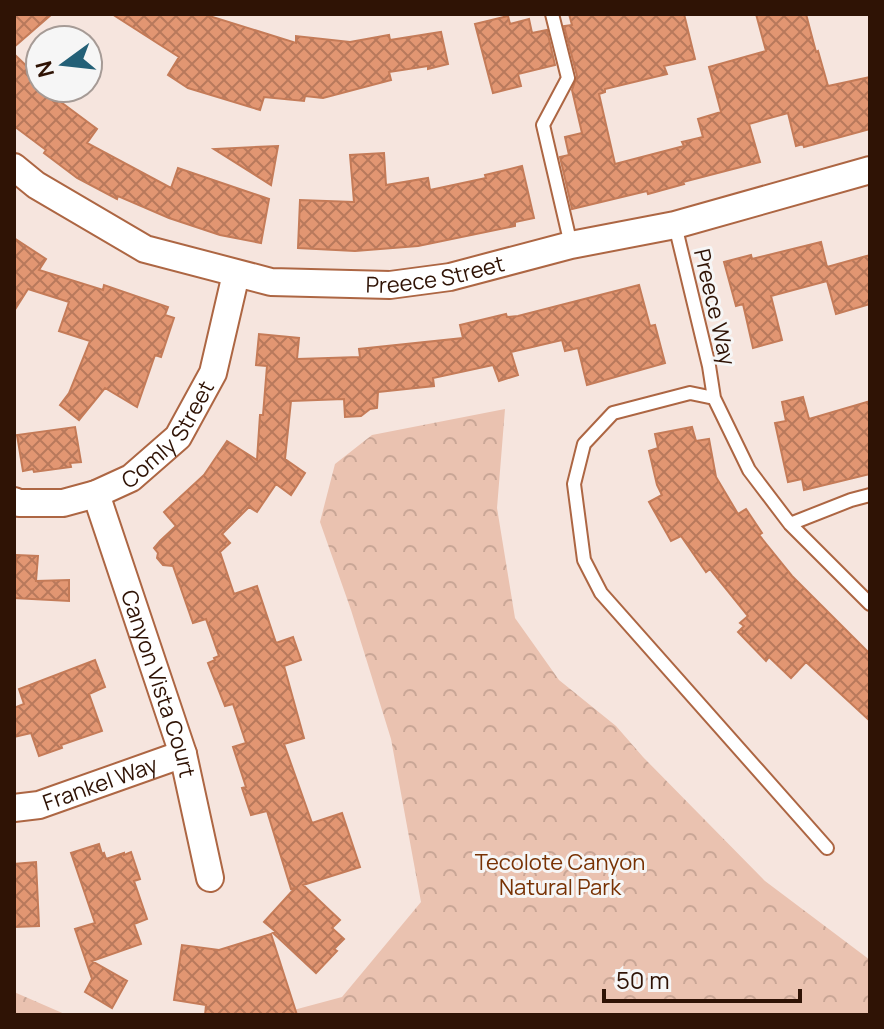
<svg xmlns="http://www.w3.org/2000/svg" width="884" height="1029" font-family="Manrope,sans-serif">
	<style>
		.park { fill: url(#park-crowns) }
		.building { fill: url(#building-cross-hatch); stroke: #c47b58; stroke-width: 2 }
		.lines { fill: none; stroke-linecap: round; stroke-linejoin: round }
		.lane-casing { stroke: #ad6643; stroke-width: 16 }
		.street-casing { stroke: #ad6643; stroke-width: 30 }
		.lane { stroke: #fff; stroke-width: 12 }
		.street { stroke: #fff; stroke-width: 26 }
		.labels { text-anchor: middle; stroke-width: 6; stroke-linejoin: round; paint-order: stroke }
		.street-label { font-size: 22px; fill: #2f1305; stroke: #f6f6f6 }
		.park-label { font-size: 22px; fill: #783204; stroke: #f6f6f6 }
	</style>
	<defs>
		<pattern id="park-crowns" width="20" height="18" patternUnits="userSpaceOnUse" patternTransform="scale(2)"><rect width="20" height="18" fill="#eac2b0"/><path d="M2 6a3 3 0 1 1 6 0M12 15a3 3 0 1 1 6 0" fill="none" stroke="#c9a696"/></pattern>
		<pattern id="building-cross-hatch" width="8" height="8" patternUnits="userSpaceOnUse" patternTransform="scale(2)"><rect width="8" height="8" fill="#e29672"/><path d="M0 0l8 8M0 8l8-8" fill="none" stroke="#b8795c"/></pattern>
	</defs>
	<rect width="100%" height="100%" fill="#f6e5de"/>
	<path class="park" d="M505,409L497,508L515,618L559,680L616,726L643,757L765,881L870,960V1015H275L342,997L421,902L391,739L351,610L320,522L335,464L372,435Z
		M14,992L67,1015H14Z"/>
	<path class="building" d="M14,14H52L14,47Z
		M112,14H203L296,43V36L350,42L389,35L390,40L441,32L448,64L428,69V66L389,72L391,80L323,98L305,96L304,101L264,97L260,110L188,88L168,75L179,57Z
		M569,14H684L695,59L664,66L667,74L605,89V92L599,94L615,164L684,146L682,142L703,137L698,119L721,112L709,67L766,51L756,14H806L816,52L818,51L828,86L870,77V129L804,147L803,144L796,146L788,113L749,124L760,162L683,182L684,184L648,194L647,191L572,209L560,157L569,155L565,137L582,133L572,90L577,76L564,26L572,25Z
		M508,16L510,24L529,19L532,33L547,30L555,65L518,74L521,86L493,93L475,24Z
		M14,54L40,79V88H49L46,91L97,129L87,143L171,188L178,168L269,199L261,243L220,235L169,218L118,196L117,199L77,178L44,153L46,150L14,126Z
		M278,146L271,185L214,149Z
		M384,153L386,185L428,178L430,190L486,178L485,175L522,166L534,218L515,222V226L418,246L355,251L298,248L300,200L354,202L350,155Z
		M14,238L46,259L39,270L103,290L104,285L168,307L165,315L174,318L161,357L155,355L137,407L105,388L79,420L60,405L69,393L90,341L59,331L69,302L28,289L14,311Z
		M821,242L827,267L870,255V304L836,314L827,281L771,296L782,340L753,348L743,304L736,306L724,262L751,255L752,259Z
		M639,285L650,326L655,325L665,363L587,385L578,348L565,351L562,340L511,352L518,375L499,381L493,365L433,378L434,386L378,392L377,408L370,409L361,416L345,417L344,399L291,401L285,459L305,473L291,495L276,484L257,512L249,507L222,534L230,543L220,552L234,594L257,586L276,643L293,637L301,660L284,666L304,738L284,744L312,823L342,813L360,867L303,885L340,920L332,928L344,939L334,949L337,951L316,973L273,933L276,932L264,922L295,888L291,889L267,811L251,815L242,788L246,787L233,747L246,743L233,704L225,706L208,663L215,660L214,658L219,656L206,619L193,623L173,566L163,565L157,558L158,553L154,548L160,541L176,526L164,512L204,475L227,441L257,460L260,415H263L267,366L256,365L259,334L299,338L297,359L360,357L359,349L463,338L460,325L506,314L507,317L518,316Z
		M803,397L809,419L870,401V474L804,490L802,479L788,482L775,423L786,421L782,402Z
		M75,427L81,462L70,463L71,467L34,472L33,469L23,471L17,435Z
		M692,427L696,441L709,439L716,477L738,514L746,509L762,533L759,535L792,576L870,654V721L806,662L791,678L769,657L766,661L738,632L744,626L740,623L748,616L710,569L706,572L681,536L671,541L649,502L662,495L657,485L649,451L658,448L655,434Z
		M16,555L38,556L36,581L69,580V601L14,598Z
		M95,660L105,687L89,694L102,731L61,745L62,748L39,756L31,733L14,737V708L24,704L19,689Z
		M99,844L102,854L104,853L106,859L124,853V855L131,852L140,879L134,881L147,919L134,924L141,944L92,961L127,981L112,1008L85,992L92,979L75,929L95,923L71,853Z
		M36,862L39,926L14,927V864Z
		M271,934L297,1015H205L206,1005L174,1000L182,945L219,950Z"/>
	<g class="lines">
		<defs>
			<path id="lane" d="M552,14L568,78L543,125L571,245
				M675,225L709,366L714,398
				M790,524L851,500L870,495
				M827,848L601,593L584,560L574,484L584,444L613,413L690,393L714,398L749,470L790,524L870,604"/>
			<g id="street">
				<path id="s1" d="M14,167L36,185L145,249L271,282L390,285L450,277L571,245L675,225L870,170"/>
				<path id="s2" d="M96,494L183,754L210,878"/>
				<path id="s3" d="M14,501L19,503H63L96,494L131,478L178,437L213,373L236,274"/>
				<path id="s4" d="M14,808L39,805L183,754"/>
			</g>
		</defs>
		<use href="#lane" class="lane-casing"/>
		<use href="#street" class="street-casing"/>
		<use href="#lane" class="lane"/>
		<use href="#street" class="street"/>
	</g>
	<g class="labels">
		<g class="street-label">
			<text dy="8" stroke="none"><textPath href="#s1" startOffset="450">Preece Street</textPath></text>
			<text transform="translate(715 307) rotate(77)" y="8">Preece Way</text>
			<text dy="8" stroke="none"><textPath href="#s3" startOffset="180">Comly Street</textPath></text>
			<text dy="8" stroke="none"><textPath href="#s2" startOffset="200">Canyon Vista Court</textPath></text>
			<text dy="8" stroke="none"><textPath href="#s4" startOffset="90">Frankel Way</textPath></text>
		</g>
		<g class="park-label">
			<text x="560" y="870">Tecolote Canyon<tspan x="560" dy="25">Natural Park</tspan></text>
		</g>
	</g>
	<rect width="884" height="1029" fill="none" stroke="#2f1305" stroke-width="32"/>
	<g transform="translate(64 64) rotate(255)"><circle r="38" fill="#f6f6f6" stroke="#a69b96" stroke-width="2"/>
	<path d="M0-6L14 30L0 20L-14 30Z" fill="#236077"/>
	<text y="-12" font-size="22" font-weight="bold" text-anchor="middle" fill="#2f1305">N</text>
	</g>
	<path d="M604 989v12h196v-12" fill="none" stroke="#2f1305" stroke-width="4"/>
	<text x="616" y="989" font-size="24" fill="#2f1305" stroke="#f6f6f6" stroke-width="6" paint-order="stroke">50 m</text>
</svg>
